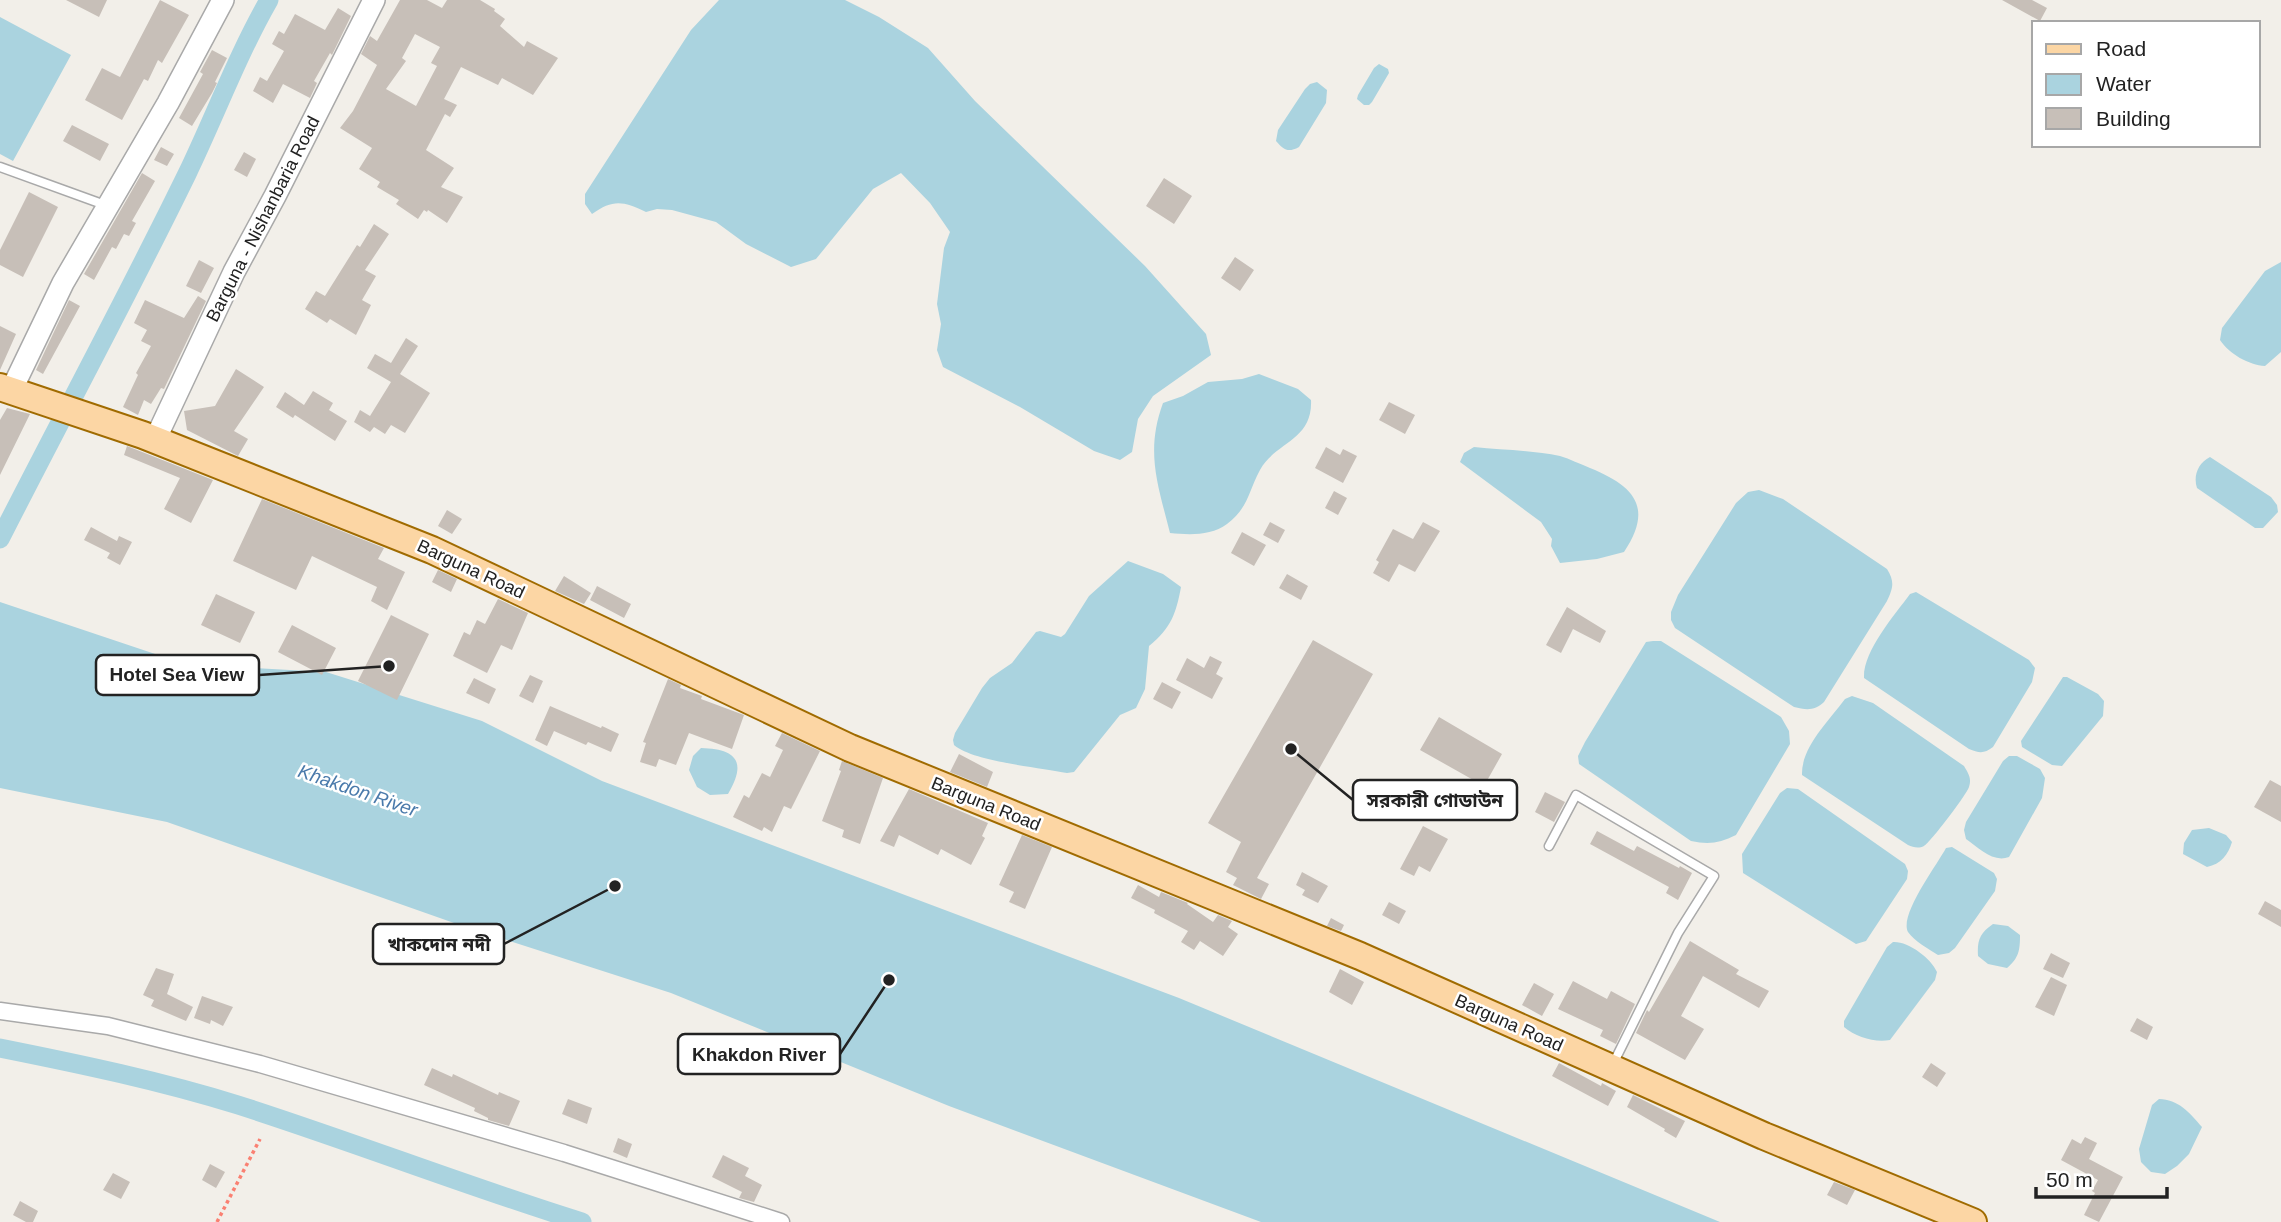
<svg xmlns="http://www.w3.org/2000/svg" width="2281" height="1222" font-family="Helvetica,'Noto Sans Bengali',sans-serif">
	<style>
		.water { fill: #aad3df }
		.lines { fill: none; stroke-linecap: round; stroke-linejoin: round }
		.canal { stroke: #aad3df; stroke-width: 19 }
		.building { fill: #c7bfb8; fill-rule: evenodd }
		.service-casing { stroke: #a9a9a9; stroke-width: 11 }
		.minor-casing { stroke: #a9a9a9; stroke-width: 19 }
		.tertiary-casing { stroke: #a9a9a9; stroke-width: 24 }
		.primary-casing { stroke: #a06b00; stroke-width: 30 }
		.path { stroke: #fa8072; stroke-width: 3.5; stroke-dasharray: 3.5 3.5; stroke-linecap: butt }
		.service { stroke: #fff; stroke-width: 8 }
		.minor { stroke: #fff; stroke-width: 16 }
		.tertiary { stroke: #fff; stroke-width: 21 }
		.primary { stroke: #fcd6a4; stroke-width: 26 }
		.labels { text-anchor: middle; stroke-width: 5; stroke-linejoin: round; paint-order: stroke }
		.street-label { font-size: 18px; fill: #222; stroke: #fff }
		.water-label { font-size: 19px; font-style: italic; fill: #4a7aab; stroke: #fff }
		.leader { fill: none; stroke: #222; stroke-width: 2.5 }
		.callout-dot { fill: #222; stroke: #fff; stroke-width: 2.5 }
		.callout { fill: #fff; stroke: #222; stroke-width: 2.5 }
		.callout-label { font-size: 19px; text-anchor: middle; font-weight: bold; fill: #222 }
	</style>
	<rect width="100%" height="100%" fill="#f2efe9"/>
	<path class="water" d="M719,0H845L879,17L928,48L975,101L1145,266L1206,334L1211,355L1153,396L1138,419L1132,452L1120,460L1094,451L1020,407L943,367L937,350L941,324L937,304L944,248L950,232L930,203L901,173L873,189L816,259L791,267L746,244L716,222L672,210L657,209L646,212C623,201 613,199 592,214L585,204V194L691,30Z
		M0,17L71,55L13,161L0,154Z
		M1379,64L1388,69L1389,73L1372,102L1369,105H1364L1357,99L1358,95L1374,68Z
		M1317,82L1327,90L1326,103L1299,147C1288,153 1284,150 1276,141L1278,130L1305,89L1310,84Z
		M2281,262V352L2265,366C2249,365 2229,354 2220,340L2222,328L2265,271Z
		M1259,374L1298,389L1311,400C1313,441 1275,442 1260,470C1248,492 1249,507 1227,524C1211,536 1189,535 1170,533C1158,485 1145,452 1163,403L1183,396L1208,382L1242,379Z
		M1474,447C1502,450 1532,450 1560,456C1570,459 1580,464 1590,468C1634,486 1654,507 1624,552L1597,559L1560,563L1551,546L1552,539L1541,522L1460,462L1464,453Z
		M2210,457L2271,497L2277,505L2278,512L2263,528H2255L2197,488C2193,476 2198,463 2210,457Z
		M1759,490L1783,499L1887,569C1895,582 1893,588 1887,601L1824,702C1815,711 1806,710 1794,707L1675,628L1671,620V612L1678,595L1736,503L1748,492Z
		M1128,561L1163,574L1181,587C1176,614 1171,628 1149,646L1145,689L1136,708L1120,715L1074,772L1067,773C1039,767 974,762 954,745L953,740L955,733L982,688L990,678L1012,663L1036,632L1040,631L1061,637L1065,634L1089,596Z
		M1916,592L2029,660L2035,668L2032,682L1993,747C1984,754 1979,753 1969,749L1864,678C1863,651 1894,616 1910,594Z
		M0,602L185,664L326,672L482,721L602,781L1179,998L1720,1222H1261L949,1106L671,993L454,923L167,822L0,788Z
		M1653,641H1661L1781,717L1789,731L1790,744L1736,835C1720,843 1709,845 1691,841L1579,764L1578,756L1585,742L1646,642Z
		M2063,677H2067L2098,694L2104,701L2103,716L2062,766L2052,765L2022,747L2021,741Z
		M1852,696L1873,703L1964,766C1968,773 1972,778 1969,787C1967,794 1930,843 1924,846C1918,849 1913,847 1908,845L1802,775C1801,747 1829,721 1845,699Z
		M701,748C737,749 747,762 728,794L710,795L697,787L689,770L693,756Z
		M2009,756H2017L2040,769L2045,778L2042,798L2009,857C1993,863 1979,848 1966,839L1964,830L1966,822L2003,761Z
		M1787,788L1798,789L1905,864L1908,871L1907,879L1866,941L1856,944L1743,873L1742,854L1780,793Z
		M2209,828L2226,835L2232,842C2228,855 2221,864 2207,867L2183,854L2184,843L2192,830Z
		M1952,847L1994,873L1997,879L1995,891L1955,948L1949,953L1938,955C1929,949 1914,941 1908,932C1899,915 1937,865 1946,848Z
		M1993,924L2008,926L2020,935C2020,950 2019,958 2007,968L1988,964L1978,956C1977,940 1980,933 1993,924Z
		M1893,942C1908,941 1931,958 1937,972L1935,980L1890,1040C1875,1043 1856,1037 1844,1027V1021L1887,947Z
		M2159,1099C2178,1099 2190,1113 2202,1127L2189,1154L2177,1166L2165,1174L2151,1172L2141,1162L2139,1149L2152,1105Z"/>
	<g class="lines">
		<path class="canal" d="M0,539C62,417 127,297 187,174C215,116 237,56 269,0
			M0,1048C80,1064 161,1081 238,1105C354,1142 466,1186 582,1222"/>
	</g>
	<path class="building" d="M66,0H107L99,17Z
		M160,0L189,15L162,63L158,60L148,81L144,79L122,120L85,100L102,68L120,77Z
		M400,0H427L442,8L447,0H480L495,9L494,11L505,19L500,26L524,47L527,41L558,58L533,95L502,78L498,85L461,67L444,99L457,105L450,117L445,114L426,150L454,168L441,187L463,197L447,223L428,210L427,212L424,210L418,219L396,204L399,200L377,187L380,182L359,169L372,148L340,128L353,111L377,65L361,54L370,36L377,41ZM415,34L440,47L431,63L437,66L416,106L386,89L406,61L402,58Z
		M2002,0H2032L2047,8L2040,21Z
		M338,8L351,16L332,55L330,53L314,81L317,83L310,98L283,84L273,103L253,91L260,77L267,81L284,51L272,44L279,31L284,34L295,14L325,30Z
		M212,50L227,58L215,82L217,83L212,93L192,126L179,118L203,74L200,72Z
		M72,125L109,144L100,161L63,141Z
		M161,147L174,154L167,166L154,160Z
		M244,152L256,159L247,177L234,170Z
		M142,173L155,181L132,221L136,223L129,236L124,234L116,249L112,247L94,280L84,274Z
		M1164,178L1192,196L1174,224L1146,206Z
		M29,192L58,207L23,277L0,265V250Z
		M374,224L389,234L365,270L376,276L362,300L371,305L356,335L330,319L327,323L305,309L316,291L325,296L357,245L360,247Z
		M1235,257L1254,270L1240,291L1221,278Z
		M199,260L214,268L201,293L186,286Z
		M198,296L206,301L164,389L161,388L151,404L144,400L138,415L123,407L138,375L136,373L151,346L141,341L147,330L134,323L145,300L184,318Z
		M69,300L80,306L43,374L36,370Z
		M0,326L16,334L0,370Z
		M406,338L418,346L400,374L430,393L405,433L391,425L385,434L374,427L370,432L354,422L360,410L370,416L391,382L367,368L375,354L391,363Z
		M236,369L264,387L234,431L248,439L238,456L187,430L184,411L215,406Z
		M313,391L333,403L329,410L347,421L335,441L295,415L293,418L276,407L285,392L304,405Z
		M1389,402L1415,415L1405,434L1379,420Z
		M7,408L30,414L0,475V420Z
		M127,446L213,480L191,523L164,509L180,478L124,455Z
		M1326,447L1340,455L1343,449L1357,456L1343,483L1315,468Z
		M1334,491L1347,498L1338,515L1325,508Z
		M262,499L384,548L378,559L405,572L387,610L371,601L377,587L312,556L296,590L233,561Z
		M447,510L462,519L452,534L438,526Z
		M1270,522L1285,530L1278,543L1263,535Z
		M1423,522L1440,531L1415,572L1399,564L1389,582L1373,573L1379,562L1376,560L1393,529L1413,539Z
		M91,527L117,541L119,536L132,542L120,565L107,558L110,553L84,540Z
		M1242,532L1266,545L1254,566L1231,553Z
		M438,570L457,579L451,592L432,582Z
		M1287,574L1308,586L1301,600L1279,588Z
		M564,576L591,593L584,604L555,591Z
		M597,586L631,604L624,618L590,600Z
		M216,594L255,612L240,643L201,625Z
		M498,599L528,613L512,650L501,645L487,673L453,656L464,632L470,635L477,620L485,624Z
		M1567,607L1606,631L1600,643L1573,629L1561,653L1546,645Z
		M391,615L429,634L397,700L358,681Z
		M292,625L336,648L322,675L278,652Z
		M1313,640L1373,674L1257,878L1269,884L1261,899L1233,885L1237,878L1226,872L1241,842L1208,823Z
		M1210,656L1222,662L1216,674L1223,678L1212,699L1176,680L1187,658L1204,668Z
		M530,675L543,681L533,703L519,696Z
		M474,678L496,689L489,704L466,693Z
		M668,679L681,685L680,688L702,696L701,699L744,715L732,749L689,733L676,765L659,759L656,767L640,762L646,743L643,742Z
		M1162,682L1181,692L1172,709L1153,699Z
		M550,706L601,728L602,726L619,734L611,752L588,742L586,745L554,731L547,746L535,740Z
		M1439,717L1502,754L1484,786L1420,750Z
		M782,733L820,751L791,809L784,806L772,832L764,827L762,831L733,817L744,795L749,798L762,773L770,777L783,750L775,746Z
		M959,754L993,772L987,787L950,772Z
		M842,761L883,778L860,844L842,837L844,830L822,821L841,771L839,770Z
		M2270,780L2281,786V822L2254,807Z
		M909,789L988,823L982,836L985,838L971,865L941,849L938,855L899,835L894,847L880,841Z
		M1545,792L1565,802L1554,822L1535,812Z
		M1423,826L1448,839L1430,872L1419,866L1414,876L1400,869Z
		M1597,831L1634,851L1637,846L1679,868L1680,866L1692,873L1678,900L1666,893L1669,887L1590,844Z
		M1022,835L1052,847L1025,909L1009,902L1014,892L999,885Z
		M1302,872L1328,886L1318,903L1302,895L1305,890L1296,885Z
		M1138,885L1159,897L1161,892L1188,903L1187,904L1213,922L1218,915L1232,921L1228,927L1238,934L1223,956L1200,941L1194,950L1181,942L1188,931L1154,913L1155,910L1131,898Z
		M2265,901L2281,910V927L2258,914Z
		M1389,902L1406,911L1399,924L1382,915Z
		M1331,918L1344,925L1341,931L1327,926Z
		M1690,941L1739,970L1736,974L1769,991L1759,1008L1703,976L1681,1016L1704,1029L1685,1060L1636,1033L1647,1010L1649,1012Z
		M2051,953L2070,963L2063,978L2043,969Z
		M156,968L174,974L167,994L193,1007L186,1021L151,1006L154,1000L143,995Z
		M1340,969L1364,982L1352,1005L1329,992Z
		M2051,977L2067,985L2054,1016L2035,1007Z
		M1573,981L1607,999L1611,991L1635,1004L1616,1044L1600,1036L1603,1030L1558,1009Z
		M1534,983L1554,994L1542,1016L1522,1005Z
		M202,996L233,1007L223,1026L211,1020L210,1024L194,1018Z
		M2137,1018L2153,1027L2147,1040L2130,1031Z
		M1559,1063L1601,1086L1602,1083L1616,1091L1608,1106L1552,1076Z
		M1931,1063L1946,1073L1937,1087L1922,1077Z
		M432,1068L452,1077L453,1074L498,1095L499,1092L520,1101L509,1126L488,1120V1118L474,1111L475,1108L424,1085Z
		M1633,1095L1685,1121L1676,1138L1664,1131L1665,1129L1627,1107Z
		M568,1099L592,1108L587,1124L562,1114Z
		M2085,1137L2097,1143L2089,1159L2123,1177L2099,1222L2084,1215L2095,1193L2092,1191L2098,1180L2061,1160L2072,1139L2081,1144Z
		M618,1138L632,1144L627,1158L613,1152Z
		M723,1155L749,1168L745,1176L762,1185L754,1202L739,1198L742,1192L712,1177Z
		M210,1164L225,1172L216,1188L202,1180Z
		M113,1173L130,1182L121,1199L103,1190Z
		M1834,1182L1855,1190L1847,1205L1827,1195Z
		M20,1201L38,1211L33,1222H26L13,1215Z"/>
	<g class="lines">
		<defs>
			<path id="service" d="M0,167L105,205
				M1549,846L1576,795L1714,876L1678,933L1613,1064"/>
			<path id="minor" d="M0,1011L108,1026L260,1064L564,1153L781,1222"/>
			<path id="tertiary" d="M11,391L63,283L168,103L223,0
				M155,440L234,272L275,196L374,0"/>
			<path id="primary" d="M0,387L143,435L432,550L850,748L1360,956L1764,1136L1973,1222"/>
		</defs>
		<use href="#service" class="service-casing"/>
		<use href="#minor" class="minor-casing"/>
		<use href="#tertiary" class="tertiary-casing"/>
		<use href="#primary" class="primary-casing"/>
		<path class="path" d="M217,1222L260,1139"/>
		<use href="#service" class="service"/>
		<use href="#minor" class="minor"/>
		<use href="#tertiary" class="tertiary"/>
		<use href="#primary" class="primary"/>
	</g>
	<g class="labels">
		<g class="street-label">
			<text transform="translate(263 219) rotate(-63)" y="6">Barguna - Nishanbaria Road</text>
			<text transform="translate(471 569) rotate(25)" y="6">Barguna Road</text>
			<text transform="translate(986 804) rotate(22)" y="6">Barguna Road</text>
			<text transform="translate(1509 1023) rotate(24)" y="6">Barguna Road</text>
		</g>
		<g class="water-label">
			<text transform="translate(358 790) rotate(19)" y="7">Khakdon River</text>
		</g>
	</g>
	<path class="leader" d="M389 666L259 675M1291 749L1353 800M615 886L504 944M889 980L840 1054"/>
	<g class="callout-dot">
		<circle cx="389" cy="666" r="7"/>
		<circle cx="1291" cy="749" r="7"/>
		<circle cx="615" cy="886" r="7"/>
		<circle cx="889" cy="980" r="7"/>
	</g>
	<g class="callout">
		<rect x="96" y="655" width="163" height="40" rx="7"/>
		<rect x="1353" y="780" width="164" height="40" rx="7"/>
		<rect x="373" y="924" width="131" height="40" rx="7"/>
		<rect x="678" y="1034" width="162" height="40" rx="7"/>
	</g>
	<g class="callout-label">
		<text x="177" y="681">Hotel Sea View</text>
		<text x="1435" y="807">সরকারী গোডাউন</text>
		<text x="439" y="951">খাকদোন নদী</text>
		<text x="759" y="1061">Khakdon River</text>
	</g>
	<rect x="2032" y="21" width="228" height="126" fill="#ffffff" stroke="#a7a7a7" stroke-width="2"/>
	<rect x="2046" y="44" width="35" height="10" fill="#fcd6a4" stroke="#a7a7a7" stroke-width="2"/>
	<text x="2096" y="56" font-size="21" fill="#222222">Road</text>
	<rect x="2046" y="74" width="35" height="21" fill="#aad3df" stroke="#a7a7a7" stroke-width="2"/>
	<text x="2096" y="91" font-size="21" fill="#222222">Water</text>
	<rect x="2046" y="108" width="35" height="21" fill="#c7bfb8" stroke="#a7a7a7" stroke-width="2"/>
	<text x="2096" y="126" font-size="21" fill="#222222">Building</text>
	<path d="M2036 1187v10h131v-10" fill="none" stroke="#222222" stroke-width="3.5"/>
	<text x="2046" y="1187" font-size="21" fill="#222222" stroke="#ffffff" stroke-width="5" paint-order="stroke">50 m</text>
</svg>
